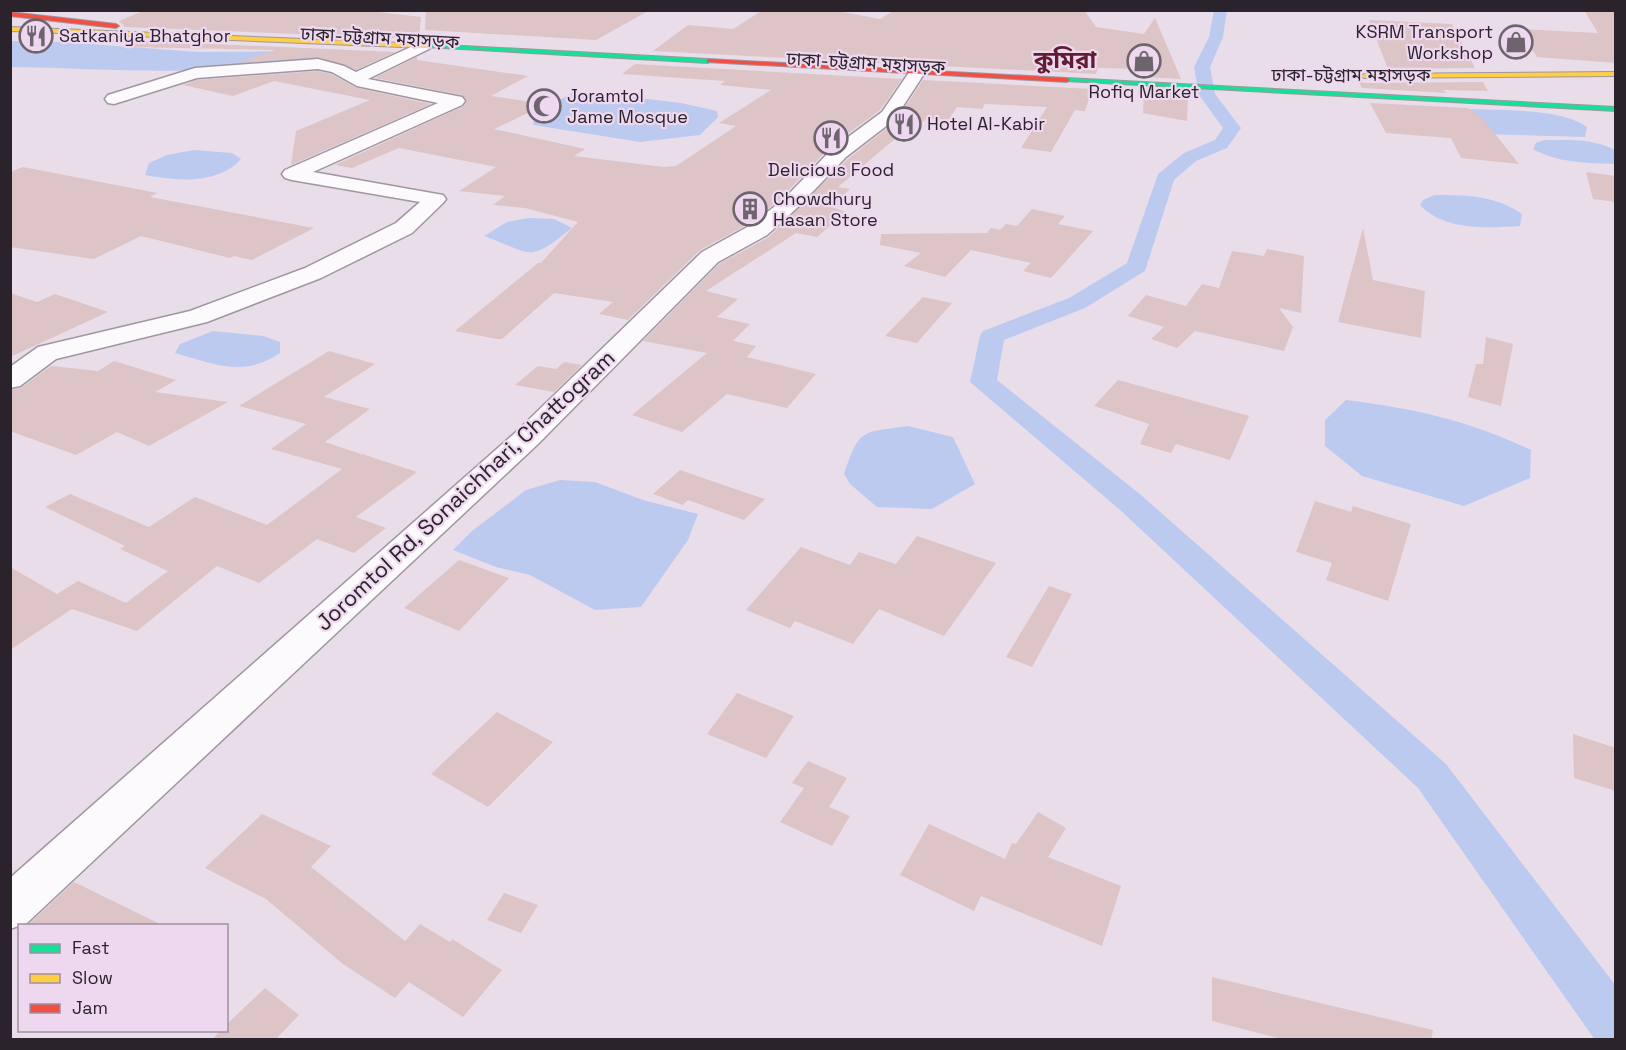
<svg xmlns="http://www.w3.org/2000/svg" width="1626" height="1050" font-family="'Space Grotesk','Noto Sans Bengali',sans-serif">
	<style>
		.water { fill: #bdcaf0 }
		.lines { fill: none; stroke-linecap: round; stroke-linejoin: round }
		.canal { fill: #bdcaf0; fill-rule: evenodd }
		.building { fill: #dcc4c7 }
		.street-casing { stroke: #9f97a0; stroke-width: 3 }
		.fast-casing { stroke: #9f97a0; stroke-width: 2 }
		.slow-casing { stroke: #9f97a0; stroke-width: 2 }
		.jam-casing { stroke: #9f97a0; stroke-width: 2 }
		.street { fill: #fcfafc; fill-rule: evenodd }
		.fast { fill: #16e098; fill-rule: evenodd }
		.slow { fill: #ffcf43; fill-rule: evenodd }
		.jam { fill: #f24e42; fill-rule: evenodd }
		.labels { text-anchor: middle; stroke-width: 4.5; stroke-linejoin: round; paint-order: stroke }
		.far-poi-label { font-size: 18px; fill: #2b232c; stroke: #eed8ef; text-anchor: start }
		.far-street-label { font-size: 18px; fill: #2b232c; stroke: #eed8ef }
		.street-label { font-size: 22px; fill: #2b232c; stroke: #eed8ef }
		.far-district-label { font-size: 24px; font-weight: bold; fill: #601c31; stroke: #eed8ef }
	</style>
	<rect width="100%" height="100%" fill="#e9ddea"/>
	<path class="water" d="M11,41L63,42L198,52L343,51C312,61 281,64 249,67C169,75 90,68 11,67Z
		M599,93L681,103L717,111L718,117L700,135L640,142L533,125L535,114L570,94Z
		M1452,109C1486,110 1562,107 1587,127L1585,137L1478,134Z
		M1544,140C1569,140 1593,138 1615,150V164C1588,163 1557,163 1533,149L1536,143Z
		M194,150L232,153L241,159C218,185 176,181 145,175L149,163L167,155Z
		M1434,195C1466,195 1495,195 1522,214L1520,226C1487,228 1444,231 1420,205L1423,200Z
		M529,218L554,219L572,228C527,264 534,254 484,236L507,222Z
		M213,331L263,336L280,342V353C243,378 215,364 175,353L180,344Z
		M1346,400C1413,408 1470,421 1531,450L1530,478L1464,506L1362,476L1325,446V420Z
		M908,426L953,437L975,484L932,509L877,507L850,484L844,474C860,428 860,433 908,426Z
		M560,480L595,482L643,500L698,514L688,540L641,607L595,610L530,575L496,567L453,550L472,531L526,490Z"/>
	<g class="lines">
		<path class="canal" d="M1214,10H1227L1223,37L1210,67L1215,94L1241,128L1227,148L1196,161L1174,180L1145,271L1085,308L1004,340L997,380L1141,495L1446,764L1616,986V1040H1595L1418,788L1119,509L970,382L980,336L983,331L1069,298L1127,263L1158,174L1184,153L1215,140L1223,128L1199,95L1194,67L1209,37Z"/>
	</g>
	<path class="building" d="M145,10H360L421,17L419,39L125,27L119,21Z
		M426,10H650L596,40L425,30Z
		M763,10H832L880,19L895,10H1084L1096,27L1144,34L1155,18L1181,79L1144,77L1145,69L1098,68L1096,74L653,51L688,25L733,29Z
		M1584,10L1616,12V63L1537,57L1518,29L1598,33Z
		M1369,20L1452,24L1475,68L1388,69Z
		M77,38L395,52L356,70L318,57L235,63L275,50L131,47L138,43L72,40Z
		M417,57V60L528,76L491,96L547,104L494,129L585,149L574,156L664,167L676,166L736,126L719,123L771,90L720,85L725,81L622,74L635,64L902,79L880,110L830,147L782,197L750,223L700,250L628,320L599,314L613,302L554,293L502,339H497L455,331L538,263H541L578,222L525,208L493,205L505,196L459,191L496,167L399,148L352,168L335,165L464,106L467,101L462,95L375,78Z
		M318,71L331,74L357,88L431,104L291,165L296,131L370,100L274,81L233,96L183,85L197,80Z
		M923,80L1092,89L1085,111L1075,110L1051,152L1021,148L1047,107L984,104L983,109L957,107L949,119H926L916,128L909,127L838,187L850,189L831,207L846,212L817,237L796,233L706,291L738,299L717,317L750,324L733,341L756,346L747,357L816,374L787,408L727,394L682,432L632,415L707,353L643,341L719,264L769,237L848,159L895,122Z
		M1358,80L1364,83L1483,82L1488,91L1443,90L1447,93L1362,88Z
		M1144,91L1188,94L1187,121L1143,113Z
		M1370,103L1468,108L1483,119L1519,164L1461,158L1451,138L1386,133Z
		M23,167L157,193L150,197L314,228L252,260L234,256L230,258L141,236L94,259L10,247V172Z
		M1586,172L1616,176V202L1593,199Z
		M1032,209L1065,216L1058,224L1093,231L1051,278L1023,271L1031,263L971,250L945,277L904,266L921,253L880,245L881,234L987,233L991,228L1000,230L1006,224L1017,226Z
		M1363,228L1373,280L1425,291L1421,338L1338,322Z
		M1267,249L1304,256L1301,313L1279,308L1293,327L1284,351L1195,331L1177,348L1151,339L1164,327L1128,316L1146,295L1186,306L1202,284L1219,288L1232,251L1264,256Z
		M10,293L37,302L55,294L108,312L10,357Z
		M923,297L952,303L917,343L885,336Z
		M1486,337L1513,344L1501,406L1468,397L1476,364H1483Z
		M329,351L375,364L324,397L370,409L325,442L361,454L360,456L362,454L417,472L356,517L386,528L354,553L317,539L259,583L217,566L137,631L72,609L10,650V567L57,594L78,581L126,603L168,571L120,549L125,546L45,507L70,494L149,527L195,497L267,525L342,469L271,449L306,424L239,406Z
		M114,361L176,380L155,392L228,402L149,446L117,432L76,455L10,431V390L21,388L51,366L98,371Z
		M564,362L582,365L554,392L515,385L538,366L556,369Z
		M1118,380L1249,416L1230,460L1176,444L1171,453L1140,444L1149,424L1094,406Z
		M680,470L732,488L765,499L744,520L688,500L683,505L653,494Z
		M1315,501L1351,512L1353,506L1411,524L1388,601L1326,580L1332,563L1296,552Z
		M917,536L996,563L944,636L879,609L853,644L795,621L790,628L746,610L801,547L850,565L859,552L896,564Z
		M459,560L509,578L459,631L404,608Z
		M1049,586L1072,594L1032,667L1006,657Z
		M737,693L794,716L766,758L707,734Z
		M497,712L553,742L488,807L431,774Z
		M1573,734L1616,748V791L1574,778Z
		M808,761L847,778L829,807L850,816L832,846L780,822L804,788L792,783Z
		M1038,812L1066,828L1048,857L1121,886L1102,946L981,896L974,911L900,875L929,824L1005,859L1012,843L1016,844Z
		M262,814L331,846L311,867L405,941L420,924L450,942L452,939L502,970L463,1017L409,982L395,998L343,964L266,899L205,868Z
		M74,882L164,926H27Z
		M504,893L538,905L521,933L487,920Z
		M1212,977L1433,1030L1431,1040H1286L1212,1021Z
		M265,988L299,1015L275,1040H212L221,1030H226V1025Z"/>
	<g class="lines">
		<defs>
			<path id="street" d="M424,41L429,43L432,46L429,49L368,79L462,97L465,101L462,105L313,172L443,195L446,199L443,203L412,233L321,278L207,322L56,359L20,386L10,388V367L38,347L190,311L305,268L396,223L420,202L292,180L285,178L282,174L285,170L438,103L357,86L332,72L318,69L197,78L114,104L108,103L105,99L108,95L195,68L318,59L344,66L356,72Z
				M916,69L924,74L894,120L846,157L798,207L767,235L718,262L538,444L27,923L10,929V878L516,432L702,252L751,225L784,199L832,149L882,112L910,71Z"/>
			<path id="fast" d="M427,44L708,59L711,61L708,63L425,47Z
				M1067,78L1616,107V111L1065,81Z"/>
			<path id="slow" d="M10,27L427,44L430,46L427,48L10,31Z
				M1616,72V76L1364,78L1361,76L1364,74Z"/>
			<path id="jam" d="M10,12L116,24L119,26L116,28L10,16Z
				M708,59L1067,78L1070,80L1067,82L706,62Z"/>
		</defs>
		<use href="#street" class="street-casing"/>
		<use href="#fast" class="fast-casing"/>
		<use href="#slow" class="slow-casing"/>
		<use href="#jam" class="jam-casing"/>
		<use href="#street" class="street"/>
		<use href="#fast" class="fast"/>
		<use href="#slow" class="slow"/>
		<use href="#jam" class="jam"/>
	</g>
	<defs>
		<symbol id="restaurant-ring" viewBox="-11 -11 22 22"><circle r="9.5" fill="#eed8ef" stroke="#6e646e" stroke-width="1.5"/><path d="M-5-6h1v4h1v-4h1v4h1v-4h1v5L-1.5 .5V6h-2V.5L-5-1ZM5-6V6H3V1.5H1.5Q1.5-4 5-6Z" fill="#6e646e"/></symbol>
		<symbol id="shop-ring" viewBox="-11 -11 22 22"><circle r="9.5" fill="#eed8ef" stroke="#6e646e" stroke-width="1.5"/><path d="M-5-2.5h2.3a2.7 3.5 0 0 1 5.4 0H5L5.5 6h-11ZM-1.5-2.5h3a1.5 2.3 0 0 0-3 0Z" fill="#6e646e"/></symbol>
		<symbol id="mosque-ring" viewBox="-11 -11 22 22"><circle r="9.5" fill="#eed8ef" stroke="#6e646e" stroke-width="1.5"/><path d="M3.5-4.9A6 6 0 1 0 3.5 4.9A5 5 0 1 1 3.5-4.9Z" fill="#6e646e"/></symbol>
		<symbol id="building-ring" viewBox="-11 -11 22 22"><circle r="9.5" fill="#eed8ef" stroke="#6e646e" stroke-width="1.5"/><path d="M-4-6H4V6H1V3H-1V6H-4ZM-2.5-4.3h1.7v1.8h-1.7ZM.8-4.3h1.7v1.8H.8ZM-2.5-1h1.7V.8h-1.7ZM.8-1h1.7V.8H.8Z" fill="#6e646e"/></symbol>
	</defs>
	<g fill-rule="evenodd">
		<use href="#restaurant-ring" x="17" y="17" width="38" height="38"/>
		<use href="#shop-ring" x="1497" y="23" width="38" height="38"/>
		<use href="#shop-ring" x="1125" y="42" width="38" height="38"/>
		<use href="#mosque-ring" x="525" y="87" width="38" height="38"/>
		<use href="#restaurant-ring" x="885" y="105" width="38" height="38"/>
		<use href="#restaurant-ring" x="812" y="119" width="38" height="38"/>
		<use href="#building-ring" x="731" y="190" width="38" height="38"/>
	</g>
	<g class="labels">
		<g class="far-poi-label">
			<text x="1493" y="38" text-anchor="end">KSRM Transport<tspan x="1493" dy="21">Workshop</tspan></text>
			<text x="59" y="42">Satkaniya Bhatghor</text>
			<text x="1144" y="98" text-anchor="middle">Rofiq Market</text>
			<text x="567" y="102">Joramtol<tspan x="567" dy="21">Jame Mosque</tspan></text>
			<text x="927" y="130">Hotel Al-Kabir</text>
			<text x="831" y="176" text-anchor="middle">Delicious Food</text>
			<text x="773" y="205">Chowdhury<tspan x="773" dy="21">Hasan Store</tspan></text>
		</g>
		<g class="far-street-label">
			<text transform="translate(380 38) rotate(3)" y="6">ঢাকা-চট্টগ্রাম মহাসড়ক</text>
			<text transform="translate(866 63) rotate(3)" y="6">ঢাকা-চট্টগ্রাম মহাসড়ক</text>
			<text x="1351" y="81">ঢাকা-চট্টগ্রাম মহাসড়ক</text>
		</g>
		<g class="street-label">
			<text transform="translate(465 490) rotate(-43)" y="8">Joromtol Rd, Sonaichhari, Chattogram</text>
		</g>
		<g class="far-district-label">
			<text x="1065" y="68">কুমিরা</text>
		</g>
	</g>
	<rect width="1626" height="1050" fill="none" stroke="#2b232c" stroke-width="24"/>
	<rect x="18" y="924" width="210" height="108" fill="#eed8ef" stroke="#a090a1" stroke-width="1.5"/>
	<rect x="30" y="944" width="30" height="9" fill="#16e098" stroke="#a090a1" stroke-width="1.5"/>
	<text x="72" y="954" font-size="18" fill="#2b232c">Fast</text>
	<rect x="30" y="974" width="30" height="9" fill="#ffcf43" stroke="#a090a1" stroke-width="1.5"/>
	<text x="72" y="984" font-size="18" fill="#2b232c">Slow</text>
	<rect x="30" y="1004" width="30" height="9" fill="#f24e42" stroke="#a090a1" stroke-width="1.5"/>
	<text x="72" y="1014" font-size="18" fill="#2b232c">Jam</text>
</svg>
